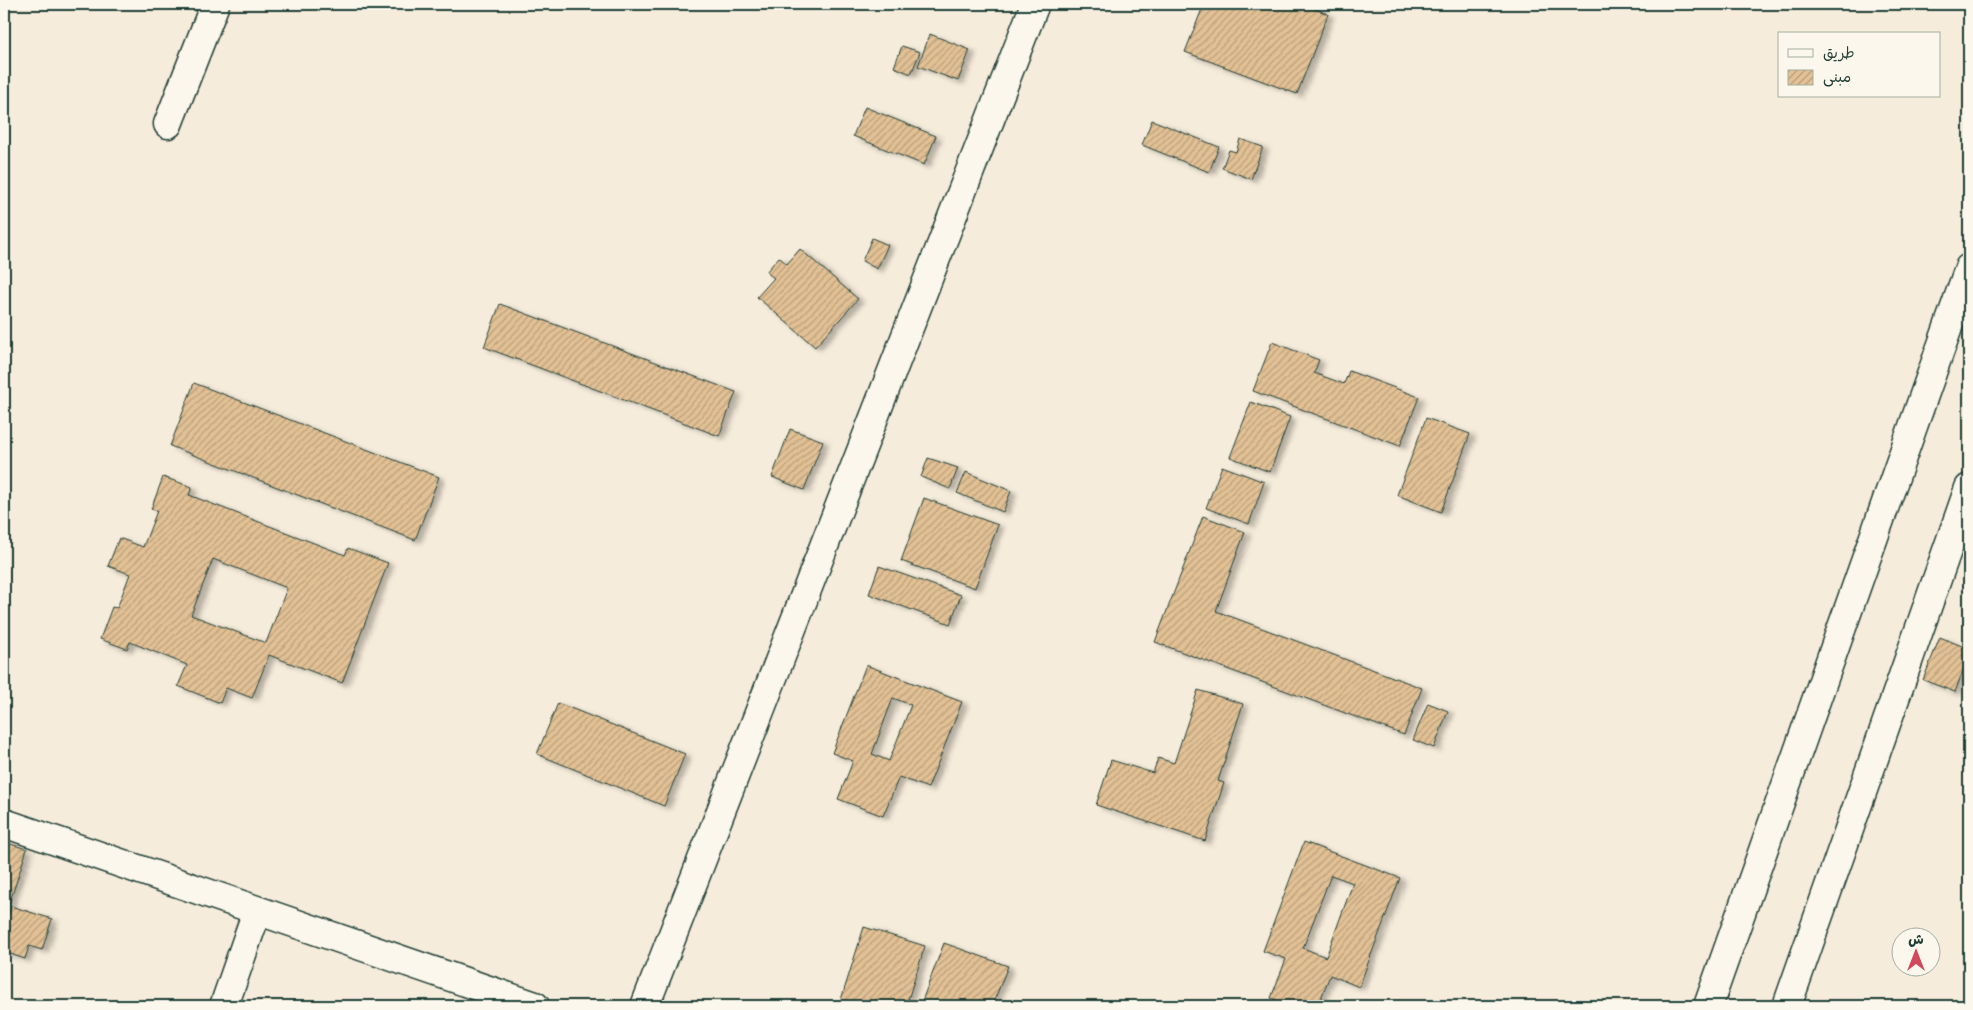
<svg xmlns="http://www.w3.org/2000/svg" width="1973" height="1010" font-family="Dekko,'Playpen Sans Arabic',sans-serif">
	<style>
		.building { fill: url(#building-hatch); stroke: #1f3d34; fill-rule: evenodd; filter: url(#shadow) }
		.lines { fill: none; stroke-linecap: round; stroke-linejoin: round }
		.minor-casing { stroke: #1f3d34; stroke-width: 31 }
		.minor { stroke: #fbf7ec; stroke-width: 28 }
	</style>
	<defs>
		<pattern id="building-hatch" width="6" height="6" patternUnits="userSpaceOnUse" patternTransform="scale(1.25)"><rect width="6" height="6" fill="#e3c195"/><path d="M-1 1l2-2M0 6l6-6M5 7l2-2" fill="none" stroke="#b79e7a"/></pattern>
		<filter id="shadow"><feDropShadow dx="5.5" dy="3" stdDeviation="2.5" flood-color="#0004"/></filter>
	</defs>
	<rect width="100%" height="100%" fill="#f6ecdb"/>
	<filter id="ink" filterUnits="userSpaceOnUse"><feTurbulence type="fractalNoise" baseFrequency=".02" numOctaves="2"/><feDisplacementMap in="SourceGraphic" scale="10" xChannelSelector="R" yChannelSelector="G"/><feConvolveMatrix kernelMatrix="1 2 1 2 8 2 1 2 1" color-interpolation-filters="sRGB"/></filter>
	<g filter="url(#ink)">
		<path class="building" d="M1204,4H1302L1328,14L1297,94L1185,52Z
			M930,34L970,50L958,81L918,66Z
			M902,46L920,52L911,74L894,67Z
			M865,107L936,136L924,165L853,136Z
			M1152,120L1219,147L1209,172L1142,145Z
			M1240,139L1263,147L1251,179L1222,168L1229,150L1236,152Z
			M872,238L888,245L877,269L862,261Z
			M800,249L858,299L815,347L757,297L774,278L766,272L779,257L787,264Z
			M500,304L736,392L719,436L484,347Z
			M1272,342L1319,360L1314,373L1344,384L1349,371L1419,397L1400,446L1253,391Z
			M194,383L439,477L415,540L170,446Z
			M1251,402L1290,417L1270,472L1230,457Z
			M1426,418L1470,434L1441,512L1397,495Z
			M790,429L823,441L804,490L772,477Z
			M928,458L958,468L950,489L921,477Z
			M1222,466L1264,482L1249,524L1206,508Z
			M966,472L1011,491L1003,512L957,493Z
			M163,477L192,487L189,495L345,555L348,548L388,563L342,683L269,655L252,698L226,688L220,703L178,686L187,665L130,642L127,649L100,639L112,607L117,608L130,574L108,566L119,538L143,547L157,511L151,509ZM213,559L287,588L266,643L191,615Z
			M924,498L998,525L975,588L901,561Z
			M1203,516L1245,532L1216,611L1422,688L1404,735L1155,642Z
			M879,566L961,595L950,624L869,594Z
			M1940,637L1969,649V655L1955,692L1923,680Z
			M866,665L962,702L928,788L899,777L883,816L838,799L853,761L832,753ZM893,698L911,705L889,761L872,754Z
			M1198,690L1243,704L1218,781L1224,783L1205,841L1096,805L1111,760L1153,773L1158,758L1174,763Z
			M558,703L685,754L664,806L537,754Z
			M1428,703L1448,711L1434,748L1413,740Z
			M4,842L27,849L4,920Z
			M1304,842L1400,878L1359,987L1330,975L1318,1006H1292L1271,998L1286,959L1263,951ZM1331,875L1353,883L1326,957L1303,948Z
			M11,906L52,919L42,950L29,946L25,959L4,952V930Z
			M864,927L925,946L906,1006H839Z
			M944,943L1008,966L992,1006H920Z"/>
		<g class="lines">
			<defs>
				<path id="minor" d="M168,124L215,4
					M4,823L535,1006
					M224,1006L257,911
					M645,1006L1035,4
					M1708,1006L1969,268
					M1787,1006L1969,488"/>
			</defs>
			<use href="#minor" class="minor-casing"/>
			<use href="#minor" class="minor"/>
		</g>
	</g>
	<rect width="1973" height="1010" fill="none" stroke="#fbf7ec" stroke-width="20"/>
	<rect x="10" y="10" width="1953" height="990" fill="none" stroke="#1f3d34" stroke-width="2" filter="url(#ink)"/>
	<rect x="1778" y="32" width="162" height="65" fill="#fbf7ec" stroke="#a3ada2"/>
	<rect x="1788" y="49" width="25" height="8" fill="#fbf7ec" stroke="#a3ada2"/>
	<text x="1823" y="58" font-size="15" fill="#1f3d34">طريق</text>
	<rect x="1788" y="70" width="25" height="15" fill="url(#building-hatch)" stroke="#a3ada2"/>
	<text x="1823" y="82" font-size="15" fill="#1f3d34">مبنى</text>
	<g transform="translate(1916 952)"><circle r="24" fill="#fbf7ec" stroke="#a3ada2"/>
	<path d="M0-4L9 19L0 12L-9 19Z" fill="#d1495b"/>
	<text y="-8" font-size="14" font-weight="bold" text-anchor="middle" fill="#1f3d34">ش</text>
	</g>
</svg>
